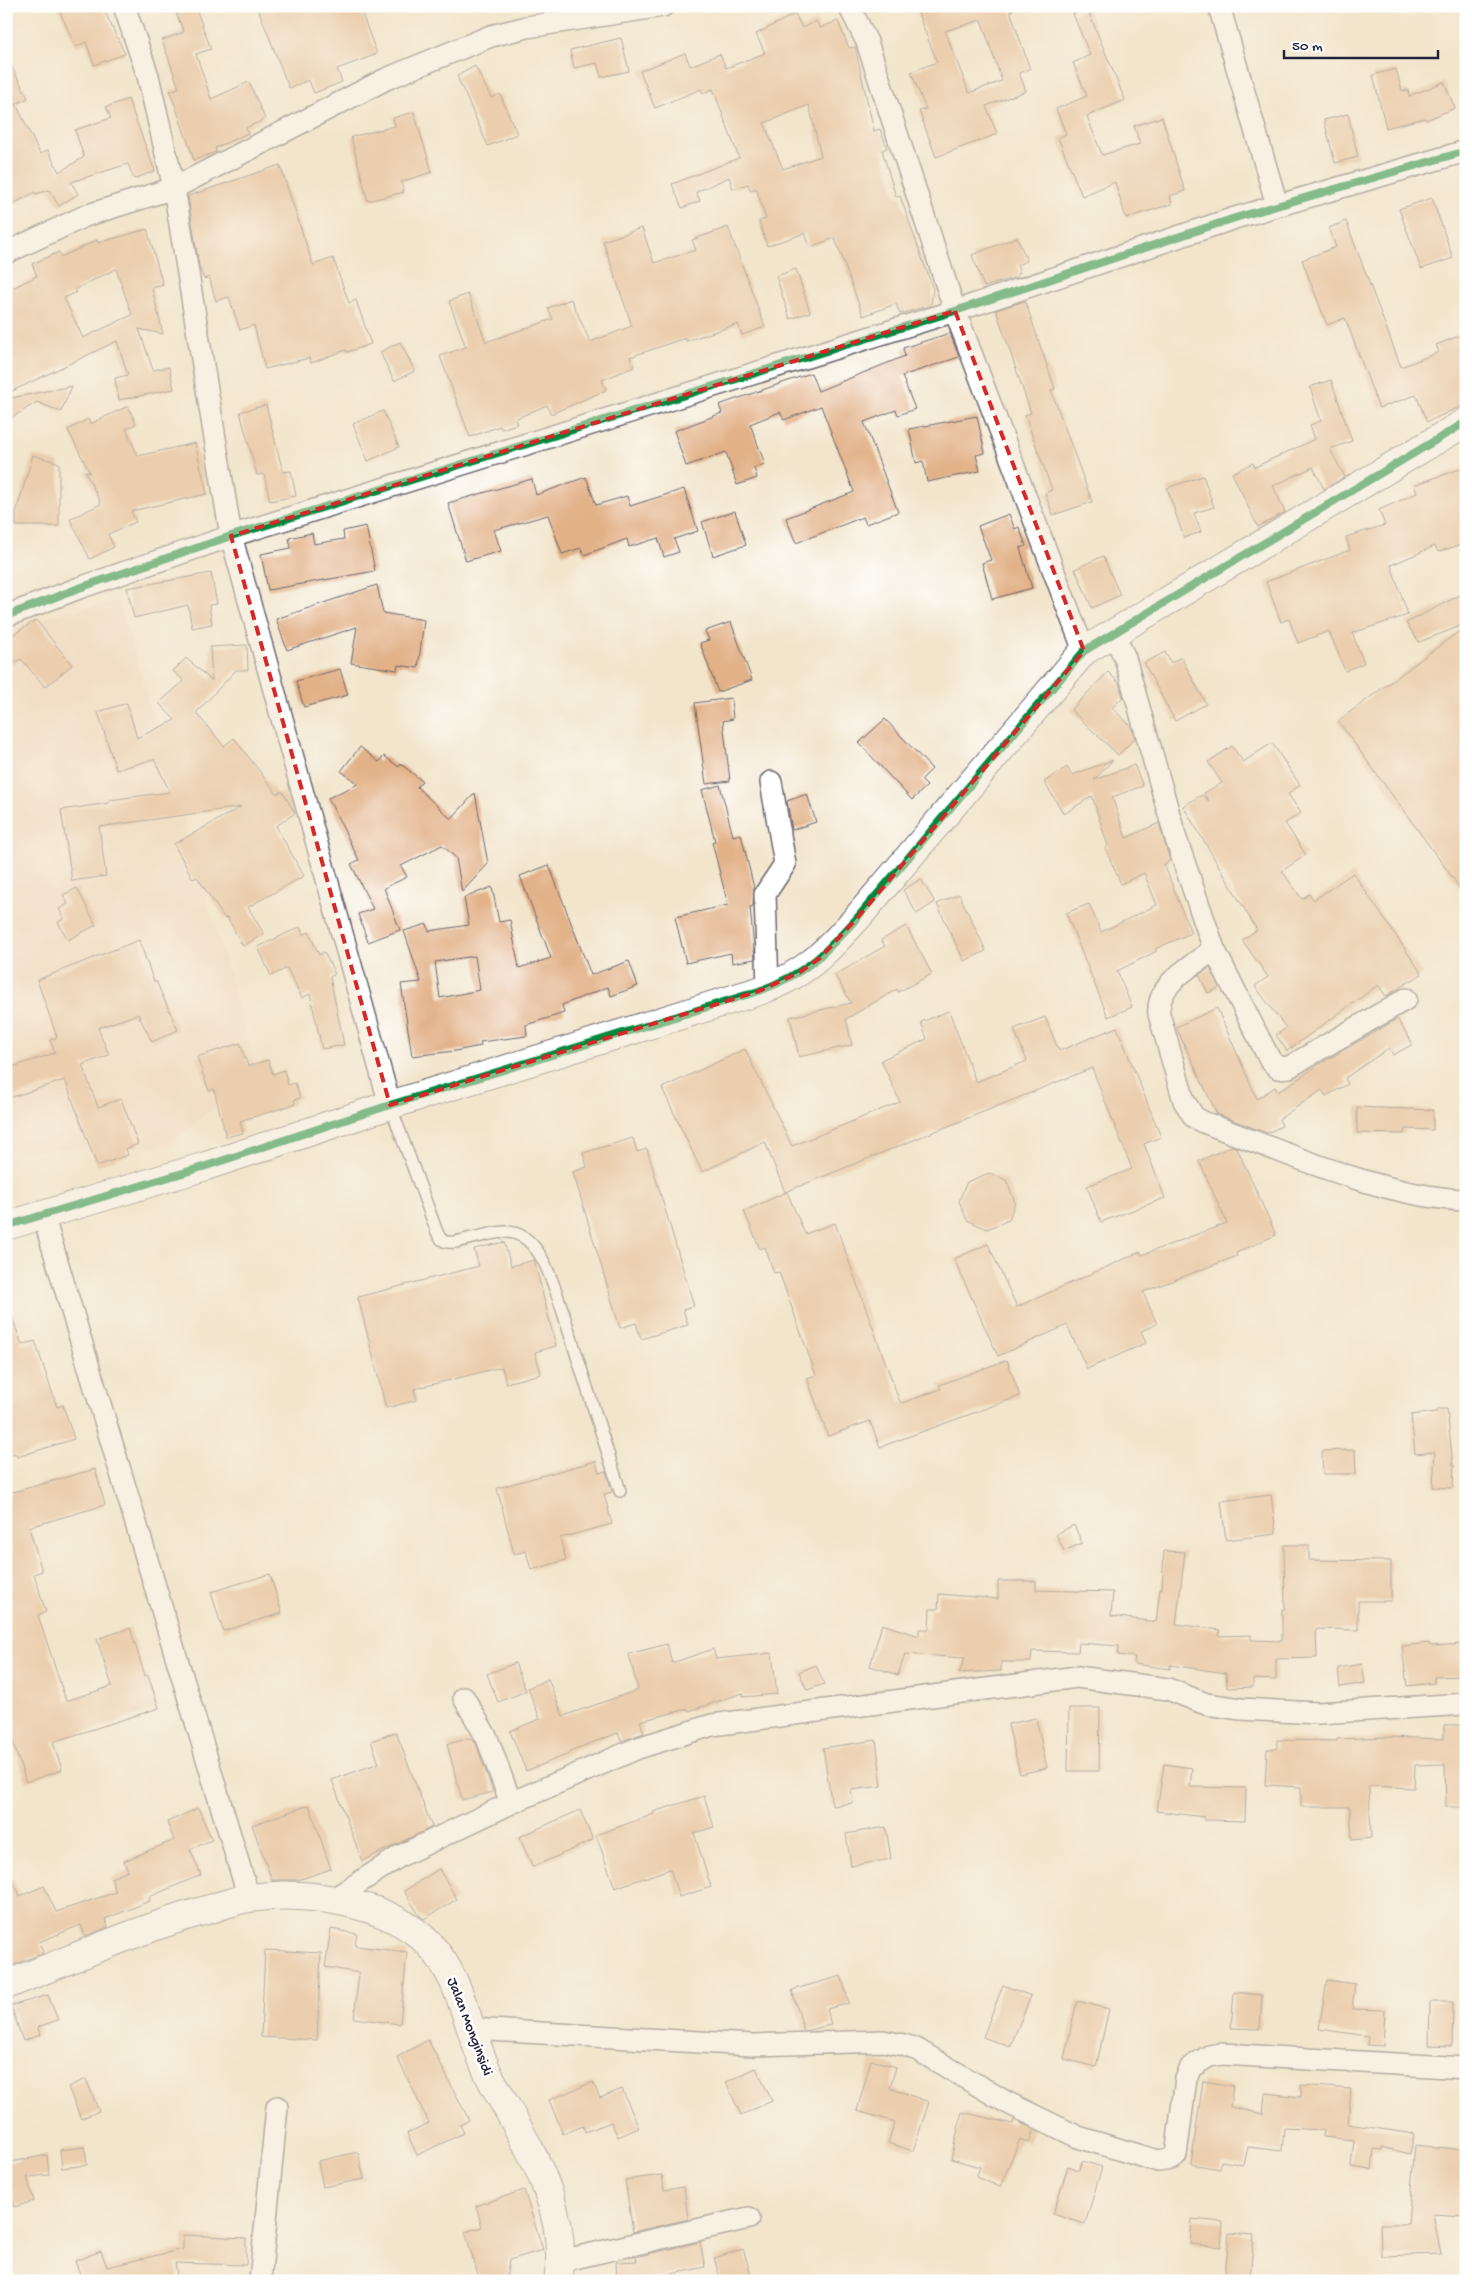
<svg xmlns="http://www.w3.org/2000/svg" width="1472" height="2287" font-family="'Gochi Hand',sans-serif">
	<style>
		.built { fill: #f1d5bd }
		.building { fill: #e2b187; fill-rule: evenodd }
		.lines { fill: none; stroke-linecap: round; stroke-linejoin: round }
		.service-casing { stroke: #6b666e; stroke-width: 14 }
		.minor-casing { stroke: #6b666e; stroke-width: 24 }
		.tertiary-casing { stroke: #6b666e; stroke-width: 30 }
		.service { stroke: #fff; stroke-width: 11 }
		.minor { stroke: #fff; stroke-width: 21 }
		.tertiary { stroke: #fff; stroke-width: 28 }
		.cycleway-casing { stroke: #fff; stroke-width: 11 }
		.cycleway { stroke: #00873e; stroke-width: 8 }
		.marked { fill: none; stroke: #d62828; stroke-width: 4; stroke-dasharray: 10 6; stroke-linejoin: round }
		.labels { text-anchor: middle; stroke-width: 5; stroke-linejoin: round; paint-order: stroke }
		.street-label { font-size: 15px; fill: #22223b; stroke: #fff }
	</style>
	<rect width="100%" height="100%" fill="#fff"/>
	<filter id="ink" filterUnits="userSpaceOnUse"><feTurbulence type="fractalNoise" baseFrequency=".02" numOctaves="2"/><feDisplacementMap in="SourceGraphic" scale="10" xChannelSelector="R" yChannelSelector="G"/><feConvolveMatrix kernelMatrix="1 2 1 2 8 2 1 2 1" color-interpolation-filters="sRGB"/></filter>
	<filter id="wash" filterUnits="userSpaceOnUse"><feTurbulence type="fractalNoise" baseFrequency=".0096" numOctaves="4" result="noise"/><feDisplacementMap in="SourceGraphic" scale="20" xChannelSelector="R" yChannelSelector="G"/><feGaussianBlur stdDeviation="1.12" result="paint"/><feColorMatrix in="noise" values="0 0 0 0 0 0 0 0 0 0 0 0 0 0 0 0 0 1.4 0 .05"/><feComposite in="paint" operator="in"/></filter>
	<g filter="url(#wash)">
		<rect width="100%" height="100%" fill="#f2e5cc"/>
		<path class="built" d="M119,601L257,1072L168,1146L6,1150V626Z"/>
		<g id="blocks">
			<path class="building" d="M57,6H102L125,54L94,65L86,42L76,47Z
				M173,6H195L211,49L196,54L211,99L249,82L265,119L246,128L248,133L215,148L216,152L194,160L170,91L179,88L162,40L184,32Z
				M257,6H359L377,54L337,69L342,82L314,93L309,80L289,88Z
				M915,6H1012L1013,10L1010,11L1030,69L1019,73L1026,91L986,106L997,134L936,157L919,111L926,109L911,72L937,62ZM981,20L1002,81L969,93L945,31Z
				M1087,8L1125,100L1087,116L1102,155L1140,144L1134,126L1162,117L1185,191L1170,196L1172,204L1126,218L1115,182L1082,196L1058,138L1066,134L1056,109L1087,96L1073,63L1090,55L1073,14Z
				M795,14L802,28L816,21L820,28L838,21L849,48L855,47L874,131L880,129L887,148L882,150L896,197L900,196L933,289L931,305L900,314L896,304L863,316L835,238L810,247L805,233L767,246L759,221L766,219L756,188L750,191L748,184L733,189L729,177L696,192L700,201L682,208L672,184L739,158L713,89L703,93L701,89L655,108L640,71L685,53L690,66L720,54L726,68L765,53L756,34ZM809,105L821,156L783,169L764,123Z
				M621,38L629,71L601,77L597,63L574,68L570,50Z
				M6,56L28,98L16,104L40,154L48,150L59,172L84,157L75,130L111,118L106,107L128,99L155,171L134,179L128,164L71,182L78,194L59,206L49,190L36,194L35,192L6,208Z
				M475,66L491,98L500,94L517,134L488,146L457,76Z
				M1396,69L1402,91L1408,90L1409,96L1444,82L1455,108L1426,120L1425,118L1386,128L1373,75Z
				M414,112L432,172L401,182L404,192L368,201L351,137L395,126L393,118Z
				M1348,114L1358,157L1335,163L1324,120Z
				M280,165L313,265L333,258L349,303L356,300L371,344L347,352L346,350L311,363L309,358L265,369L254,325L240,330L229,297L216,301L209,277L204,279L199,266L188,196Z
				M1432,198L1453,258L1421,269L1399,209Z
				M1346,221L1401,367L1439,352L1436,345L1466,333V404L1427,422L1416,395L1379,408L1345,318L1327,325L1302,260L1336,247L1329,228Z
				M728,227L765,327L742,335L738,324L686,341L685,338L630,357L634,367L602,380L606,390L551,414L547,405L515,419L517,424L501,429L500,426L470,437L440,356L466,347L449,301L468,294L486,342L553,319L548,308L571,299L590,342L632,326L603,241L642,228L654,263L696,250L692,240Z
				M147,229L163,285L152,288L163,334L139,329L153,370L169,367L174,389L119,400L115,378L128,375L117,341L6,394V291L37,276L32,264L59,252L61,257L97,240L98,243ZM116,269L132,315L83,338L64,298L77,292L75,289Z
				M1017,237L1027,261L1017,265L1020,273L1017,274V277L984,287L972,255Z
				M796,269L810,312L790,319L776,276Z
				M1025,301L1055,389L1051,390L1092,502L1053,515L1045,493L1052,490L1025,415L1031,413L996,310Z
				M950,333L959,357L902,376L915,409L898,415L896,410L864,422L898,512L866,524L863,517L796,543L786,518L854,492L821,406L784,420L780,412L750,424L765,464L754,468L757,478L737,485L726,452L686,466L674,431L722,413L719,405L811,373L818,391L905,356L903,348Z
				M400,342L415,371L394,381L380,352Z
				M1331,380L1352,441L1330,449L1345,477L1324,489L1313,467L1273,486L1285,512L1258,527L1232,473L1253,463L1255,467L1315,439L1310,425L1321,421L1310,387Z
				M72,386L61,412L37,402L6,421V399Z
				M266,405L283,472L291,471L296,496L270,501L264,474L257,475L240,412Z
				M128,406L136,424L126,429L138,456L195,443L207,494L131,511L136,522L108,534L114,547L90,559L70,519L101,504L85,471L90,473L68,430L88,419L90,424Z
				M383,411L399,447L368,461L353,424Z
				M977,416L985,453L976,455L980,471L927,482L923,461L916,463L909,429Z
				M33,455L59,463V526H16V512Z
				M1466,467V543L1438,552L1435,546L1391,565L1408,615L1352,633L1364,663L1345,671L1329,631L1298,643L1289,619L1281,622L1266,582L1350,550L1346,537L1385,525L1379,510L1417,493L1414,485Z
				M1203,476L1214,507L1194,513L1201,532L1184,538L1167,488Z
				M586,477L596,505L627,496L630,506L684,489L698,531L674,539L679,552L664,557L658,538L629,547L627,539L584,555L581,548L562,554L548,515L494,530L501,551L466,561L448,503L532,479L536,495Z
				M735,511L746,545L713,556L702,522Z
				M1009,514L1015,529L1019,527L1026,546L1020,548L1032,588L992,599L982,563L991,560L978,526Z
				M366,526L375,571L268,590L261,554L291,548L289,538L312,533L314,544L344,539L343,531Z
				M1103,556L1120,595L1092,608L1075,569Z
				M211,573L217,604L209,605L212,624L192,628L188,605L134,618L127,588Z
				M377,585L383,613L424,620L418,668L398,665L397,670L351,663L357,627L287,650L276,619Z
				M1466,592V624L1419,642L1406,623Z
				M36,620L72,665L45,687L21,659L6,668V639Z
				M731,622L752,680L718,692L700,643L709,640L705,631Z
				M1466,626V896L1338,721Z
				M247,645L248,670H236L196,713L224,746L234,738L277,794L282,791L295,813L276,826L304,876L248,907L264,934L243,946L227,917L225,919L197,877L193,879L174,844L241,807L99,827L106,876L72,881L61,810L109,803V800L170,792L154,759L116,770L98,712L127,703L137,738L175,720L159,703L184,681L173,671L186,658L212,681L210,647Z
				M1165,652L1171,663L1181,657L1206,704L1175,721L1144,663Z
				M340,669L348,695L304,707L296,681Z
				M1108,672L1119,683L1123,697L1112,708L1131,726L1135,738L1118,755L1071,710Z
				M731,698L733,719L723,721L730,781L706,784L695,703Z
				M885,719L932,769L921,780L927,786L912,800L859,743Z
				M1272,743L1300,785L1288,794L1301,813L1285,823L1306,855L1282,871L1302,899L1309,894L1314,900L1353,873L1422,974L1386,996L1378,985L1287,1051L1276,1035L1286,1028L1255,986L1268,977L1242,940L1257,930L1183,806L1202,795L1209,801L1204,793L1222,783L1208,762L1232,746L1243,762Z
				M360,747L379,762L384,756L399,767L401,764L422,781L417,787L451,819L475,793L488,864L462,892L456,858L442,845L401,866L407,877L384,888L400,930L368,942L358,914L373,909L351,864L359,860L328,798L358,784L341,771Z
				M1113,760L1094,780L1134,765L1143,786L1112,797L1126,838L1159,823L1170,861L1164,864L1191,933L1155,949L1157,951L1117,971L1132,1007L1108,1017L1066,913L1089,904L1101,932L1157,905L1144,873L1121,884L1105,848L1108,846L1092,796L1064,814L1044,782L1067,767L1072,775Z
				M720,785L733,836L741,834L754,888L753,906L750,907L755,959L732,963L731,953L686,963L675,917L728,905L712,842L715,841L702,790Z
				M807,794L816,822L792,830L787,801Z
				M549,865L591,975L629,961L638,986L611,996L608,987L562,1005L564,1013L526,1025L527,1036L480,1042L481,1046L455,1051L412,1056L401,984L421,982L404,931L427,924L429,931L469,925L464,898L492,887L499,922L510,920L519,968L551,958L520,876ZM475,956L480,990L440,998L435,962Z
				M921,879L935,902L917,914L903,890Z
				M77,888L96,925L68,940L58,922L64,919L59,909L68,904L63,895Z
				M959,894L986,951L964,961L937,904Z
				M906,926L932,974L898,992L897,989L846,1019L852,1045L799,1057L790,1017L851,1003L835,975L885,946L881,940Z
				M300,927L303,935L309,932L319,955L324,952L335,974L330,977L344,1045L322,1049L310,994L302,998L287,968L271,976L258,947Z
				M139,940L154,982L156,981L178,1030L152,1042L138,1014L98,1028L109,1055L82,1065L98,1107L121,1099L138,1144L126,1149L128,1155L97,1166L65,1080L6,1099V1069L55,1053L50,1040L57,1037L37,980Z
				M1210,968L1219,988L1208,993L1199,975Z
				M1217,1008L1257,1099L1275,1087L1278,1092L1320,1064L1397,1019L1413,1044L1393,1055L1389,1048L1345,1078L1348,1084L1326,1096L1322,1090L1279,1119L1282,1126L1267,1133L1217,1114L1176,1027Z
				M949,1011L976,1082L1027,1061L1014,1029L1045,1017L1059,1051L1117,1027L1161,1137L1144,1144L1165,1198L1101,1222L1087,1186L1132,1169L1092,1068L785,1192L765,1142L702,1172L662,1088L745,1049L792,1146L900,1102L881,1060L927,1039L921,1022Z
				M240,1043L248,1066L268,1060L273,1074L284,1070L288,1085L295,1083L300,1098L294,1100L295,1104L240,1121L243,1133L226,1137L214,1089L209,1091L197,1057Z
				M1357,1107L1433,1110V1130L1405,1129L1404,1134L1357,1133Z
				M633,1138L637,1152L647,1149L694,1306L683,1309L688,1325L641,1339L636,1323L620,1328L573,1172L587,1167L583,1153Z
				M1232,1146L1237,1148L1276,1235L1236,1253L1237,1256L1143,1292L1157,1324L1141,1331L1146,1343L1087,1369L1067,1325L998,1356L954,1259L988,1244L1017,1307L1140,1252L1142,1255L1227,1223L1199,1161Z
				M989,1173L1006,1180L1015,1202L1009,1220L987,1229L967,1220L959,1201L967,1182Z
				M787,1192L805,1234L835,1223L899,1400L902,1403L941,1389L939,1385L1007,1360L1020,1396L880,1447L870,1421L828,1436L807,1378L816,1375L779,1272L774,1273L765,1247L760,1249L744,1211Z
				M504,1242L511,1266L534,1260L556,1346L535,1352L541,1374L506,1383L502,1367L414,1389L417,1400L386,1408L358,1297L479,1266L474,1249Z
				M8,1306L22,1345L35,1341L57,1407L63,1405L74,1439L17,1457L15,1453L6,1456V1307Z
				M1437,1409H1447L1453,1465H1454L1453,1488L1433,1487L1435,1452L1415,1454L1411,1415L1437,1412Z
				M1355,1450L1356,1474H1323L1322,1451Z
				M596,1461L599,1473L606,1471L612,1492L604,1494L612,1524L560,1538L566,1560L531,1570L526,1551L514,1554L497,1488Z
				M95,1469L105,1505L29,1527L42,1571L34,1574L46,1612L38,1615L66,1701L112,1686L97,1639L130,1628L145,1676L148,1675L159,1708L53,1742L62,1770L26,1782L6,1721V1494Z
				M1271,1495L1276,1534L1226,1540L1221,1501Z
				M1074,1525L1082,1543L1064,1551L1056,1534Z
				M1284,1545H1309V1560L1391,1561V1601H1358V1630L1316,1629L1317,1658L1276,1659V1680L1253,1679V1687L1227,1688L1226,1673L1170,1665V1669L1134,1664L1135,1657L1118,1655L1119,1646L1079,1643L1078,1652L1032,1651L1031,1662H1001V1671L959,1673L965,1658L905,1654L898,1675L870,1666L882,1624L919,1636V1629H929L930,1609H938L939,1594L998,1599V1581H1036V1590L1113,1592L1111,1616L1156,1622L1160,1589H1162L1164,1551L1185,1552L1176,1624L1220,1630L1219,1636L1251,1635V1640L1282,1641V1609H1285Z
				M270,1574L282,1613L223,1631L211,1592Z
				M1429,1643L1430,1646L1464,1644L1465,1676L1434,1677V1683L1407,1686L1402,1646Z
				M667,1644L672,1663L713,1649L716,1659L772,1653L777,1694L743,1697V1693L689,1711L688,1709L640,1721L644,1733L621,1741L618,1733L570,1751L571,1753L526,1771L510,1731L540,1719L528,1688L548,1679L563,1716L638,1690L629,1654Z
				M515,1663L526,1691L498,1702L487,1674Z
				M1362,1664L1365,1683L1340,1687L1338,1668Z
				M816,1665L824,1684L807,1690L799,1672Z
				M1069,1708H1100L1099,1771H1068Z
				M1036,1718L1047,1768L1020,1774L1008,1724Z
				M1444,1725H1466V1807H1446L1445,1764L1415,1765L1414,1788L1369,1786L1371,1838L1352,1840L1350,1807H1301V1787L1265,1785L1267,1749H1277V1740L1337,1741V1739L1386,1737L1444,1739Z
				M396,1732L432,1827L362,1861L332,1780L379,1763L371,1741Z
				M471,1738L476,1743L493,1792L462,1800L447,1744Z
				M876,1740L882,1786L851,1790L853,1803L832,1806L823,1748Z
				M1164,1764L1192,1768L1190,1787L1246,1788L1245,1821L1204,1820V1817L1157,1811Z
				M704,1796L714,1827L694,1833L711,1887L679,1897L670,1869L615,1888L596,1835L654,1814L653,1812Z
				M309,1805L331,1869L298,1880H272L252,1825Z
				M198,1808L212,1840L190,1849L201,1875L149,1897L150,1901L105,1919L108,1927L85,1936L81,1925L39,1942L43,1953L6,1968V1864L20,1896L44,1886L56,1912L116,1892L111,1878L128,1871L124,1861L174,1840L167,1822Z
				M580,1810L593,1840L533,1867L519,1837Z
				M886,1827L891,1859L851,1866L846,1834Z
				M439,1869L457,1899L424,1919L419,1915L404,1891Z
				M331,1929L357,1934L355,1946L407,1952L400,2024L354,2018L359,1973L325,1967Z
				M265,1950L321,1953L317,2040L261,2037Z
				M841,1976L849,2003L827,2009L831,2025L804,2031L792,1990Z
				M1327,1980L1355,1984L1352,2009L1385,2010L1383,2046L1367,2045L1368,2036L1319,2029Z
				M1003,1985L1031,1996L1010,2047L983,2037Z
				M1234,1992L1262,1995L1260,2029L1231,2028Z
				M48,1995L58,2020L38,2027L40,2035L23,2041L11,2006Z
				M1077,2001L1109,2009L1096,2067L1064,2059Z
				M1430,2002H1453L1452,2046L1429,2045Z
				M428,2040L469,2120L460,2125L464,2133L417,2155L407,2133L429,2123L397,2057Z
				M871,2060L896,2067L890,2088L929,2102L913,2151L888,2143L895,2122L857,2111Z
				M756,2068L772,2101L741,2115L726,2082Z
				M86,2079L99,2111L81,2119L68,2087Z
				M1203,2081L1233,2086L1230,2107L1263,2114L1265,2093L1301,2097V2085L1351,2089L1348,2124L1414,2134L1410,2154L1382,2147V2150L1374,2149L1372,2170L1351,2167L1354,2140L1323,2137L1324,2130L1284,2128L1282,2151L1248,2147L1244,2165L1221,2161L1220,2169L1191,2164Z
				M593,2082L600,2098L622,2089L639,2128L618,2137L611,2122L585,2132L583,2126L563,2134L549,2100Z
				M962,2112L1013,2124L1014,2120L1034,2129L1029,2143L1020,2139L1000,2187L976,2177L980,2167L951,2159Z
				M1415,2145L1466,2150V2216L1433,2214L1441,2254L1381,2256L1380,2224H1408Z
				M85,2147L87,2165L62,2168L60,2150Z
				M358,2152L364,2179L323,2187L318,2161Z
				M47,2155L49,2175L27,2177L34,2201L14,2207L6,2183V2163Z
				M1082,2161L1102,2167L1085,2224L1053,2214L1068,2166L1079,2170Z
				M662,2175L664,2190L684,2187L688,2219L633,2232L625,2180Z
				M524,2190L543,2250L509,2260L506,2281H480L465,2232L482,2227L476,2206Z
				M1192,2219L1223,2222L1221,2247L1190,2244Z
				M1229,2233L1254,2235L1250,2278L1225,2275Z
				M183,2235L246,2238V2265L175,2263L178,2281H78L77,2275L80,2274L75,2261L101,2251L107,2267L183,2249Z
				M700,2242L705,2267L640,2281H617L616,2262L637,2261L636,2257Z
				M743,2249L753,2281H721L714,2258Z"/>
		</g>
	</g>
	<g filter="url(#ink)">
		<use href="#blocks" fill-opacity="0" stroke="#6b666e" stroke-width="1"/>
		<g class="lines">
			<defs>
				<path id="service" d="M390,1105L437,1232C441,1242 446,1243 455,1242C471,1239 488,1233 504,1232C538,1230 551,1278 560,1303L620,1491"/>
				<path id="minor" d="M124,6L148,76L174,188L231,536L390,1105
					M849,6L867,42L955,311L1084,651
					M1219,6L1277,205
					M6,253L85,216L174,188L386,79L491,36L527,27L663,6
					M6,616L79,588L231,536L955,311L1235,218L1466,151
					M1113,632L1125,658L1176,839L1214,949L1270,1060L1278,1068L1289,1067L1406,999
					M1214,949C1193,966 1156,983 1159,1014L1184,1101L1194,1117L1203,1122C1283,1151 1381,1197 1466,1200
					M768,988L765,894L785,864L771,782
					M43,1215L249,1898
					M464,1698L487,1738L511,1803
					M335,1898L400,1856L511,1803L638,1748L712,1725L1077,1677L1168,1689L1206,1704L1241,1709L1318,1713L1466,1704
					M471,2029L752,2045L883,2041L904,2045L918,2050L1006,2102L1078,2137L1158,2161L1171,2159L1176,2155L1186,2079L1191,2067L1209,2056L1222,2054L1466,2068
					M561,2261L749,2218
					M260,2281L277,2107"/>
				<path id="tertiary" d="M6,1226L206,1166L390,1105L759,991C806,974 824,954 857,918L1084,651L1466,422
					M6,1985C73,1959 140,1928 210,1909C223,1905 236,1900 250,1898C306,1890 390,1902 430,1945C464,1981 468,2036 491,2079C524,2141 571,2207 558,2281"/>
			</defs>
			<use href="#service" class="service-casing"/>
			<use href="#minor" class="minor-casing"/>
			<use href="#tertiary" class="tertiary-casing"/>
			<use href="#service" class="service"/>
			<use href="#minor" class="minor"/>
			<use href="#tertiary" class="tertiary"/>
			<defs>
				<path id="cycleway" d="M6,616L79,588L231,536L955,311L1235,218L1466,151
					M6,1226L206,1166L390,1105L759,991C806,974 824,954 857,918L1084,651L1466,422"/>
			</defs>
			<use href="#cycleway" class="cycleway-casing"/>
			<use href="#cycleway" class="cycleway"/>
		</g>
	</g>
	<path d="M0 0H1472V2287H0ZM955,311L1084,651L857,918L820,958L800,972L759,991L390,1105L231,536Z" fill="#f2e5cc" fill-opacity=".55" fill-rule="evenodd"/>
	<path class="marked" d="M955,311L1084,651L857,918L820,958L800,972L759,991L390,1105L231,536Z"/>
	<g class="labels">
		<g class="street-label">
			<text transform="translate(471 2026) rotate(69)" y="5">Jalan Monginsidi</text>
		</g>
	</g>
	<rect width="1472" height="2287" fill="none" stroke="#fff" stroke-width="25"/>
	<path d="M1284 50v8h154v-8" fill="none" stroke="#22223b" stroke-width="2.5"/>
	<text x="1292" y="50" font-size="15" fill="#22223b" stroke="#ffffff" stroke-width="4" paint-order="stroke">50 m</text>
</svg>
